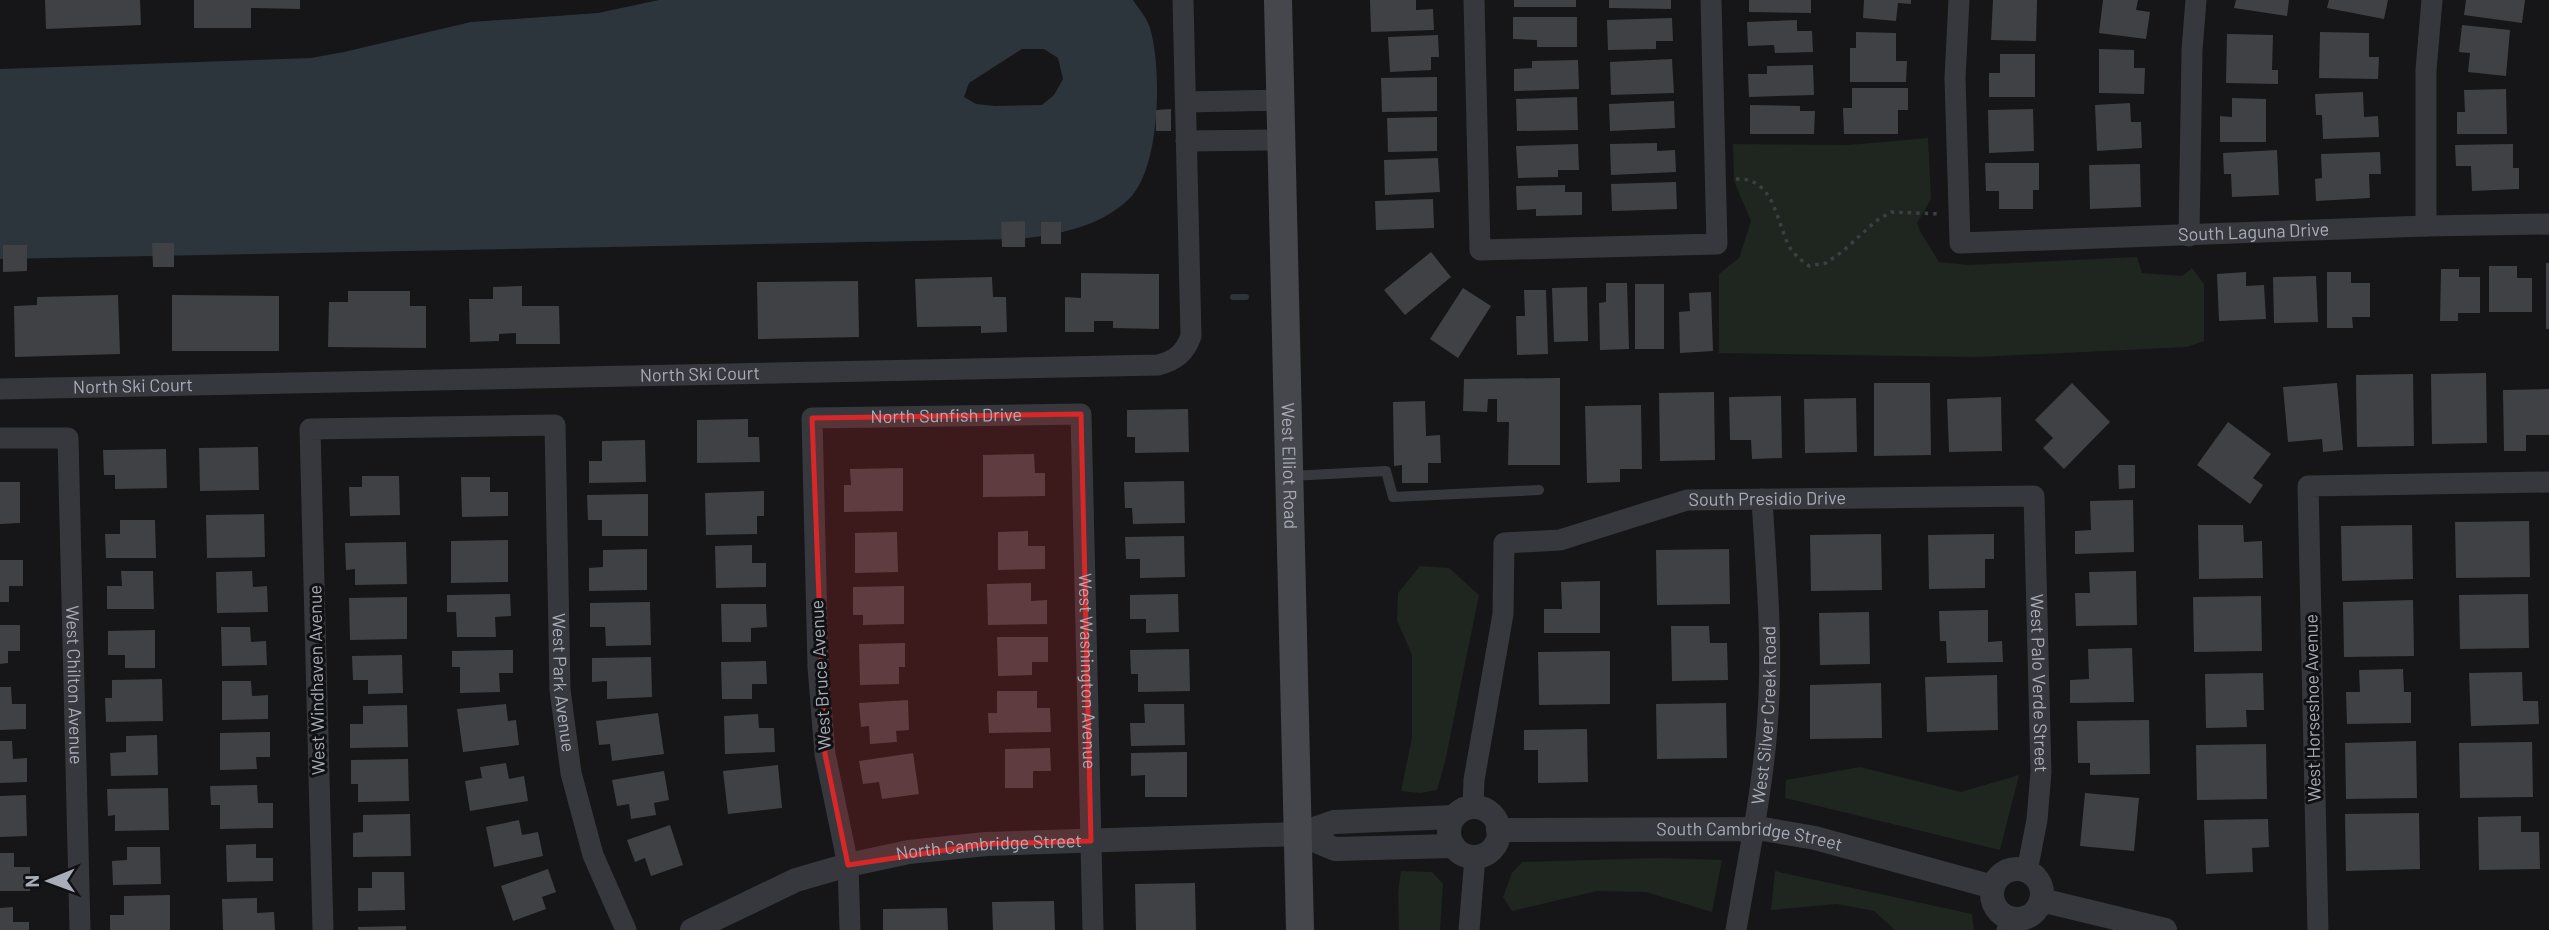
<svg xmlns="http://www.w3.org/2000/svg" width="2549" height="930" font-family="Barlow,sans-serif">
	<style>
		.green { fill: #1e261f }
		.water { fill: #2c353c; fill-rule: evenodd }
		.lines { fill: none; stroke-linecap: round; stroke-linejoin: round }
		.stream { stroke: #2c353c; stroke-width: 6 }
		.building { fill: #404145 }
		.path { stroke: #3d3f44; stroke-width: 3.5; stroke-dasharray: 3.5 5; stroke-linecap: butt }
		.service { stroke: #37383d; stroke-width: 10 }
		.minor { stroke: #37383d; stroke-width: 21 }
		.tertiary { stroke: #37383d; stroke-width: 24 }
		.secondary { stroke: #45474d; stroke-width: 28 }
		.marked { fill: #d62828; fill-opacity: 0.2; stroke: #d62828; stroke-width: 5; stroke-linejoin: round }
		.labels { text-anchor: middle; stroke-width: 6; stroke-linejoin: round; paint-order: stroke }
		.street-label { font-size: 18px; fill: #a8adb8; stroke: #111113 }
	</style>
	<rect width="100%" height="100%" fill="#161618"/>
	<path class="green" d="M1928,138L1931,199L1917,223L1921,233L1939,262L1968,265L2137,257L2142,273L2182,276L2192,268L2204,284V341L2187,347L1977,357L1719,353V274L1739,258L1751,221L1734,181L1733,144L1849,145Z
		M1420,566L1449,568L1479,595L1445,762L1437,790L1420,793L1401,791L1412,738V655L1397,620L1398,593Z
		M1860,767L1961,792L2019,775L2000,850L1785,798L1786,780Z
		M1658,858L1722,860L1712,912L1646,892L1597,891L1512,911L1503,897L1512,873L1522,862Z
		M1401,871L1432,872L1443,884L1440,930H1399L1398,892Z
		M1775,871L1972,914L1974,930H1895L1874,911L1837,904L1771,910Z"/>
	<path class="water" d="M659,0H1133C1139,9 1147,18 1150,28C1162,68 1161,168 1129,199C1100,227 1057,235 1019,239L0,259V69L311,58L344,52L471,22L598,13ZM1022,49H1044L1058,58L1063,79L1054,95L1042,105L995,106L976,104L964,97L969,83Z"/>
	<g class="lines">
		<path class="stream" d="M1233,297H1246"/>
	</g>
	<path class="building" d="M45,0H140L141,25L46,29Z
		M194,0H300V9L251,8V28H194Z
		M1370,0H1416V10L1433,9L1434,30L1371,32Z
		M1514,0H1576V7H1514Z
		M1609,0H1671V9L1609,8Z
		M1749,0H1811V13L1749,12Z
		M1864,0H1911V4L1898,3L1896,21L1863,18Z
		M1993,0H2037L2036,41L1991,40Z
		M2103,0H2138L2136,10L2150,12L2146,39L2099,33Z
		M2236,0H2289L2287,16L2234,8Z
		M2329,0H2388L2384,19L2327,8Z
		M2466,0H2525L2522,23L2464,15Z
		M1513,17H1577V47H1537V40L1513,39Z
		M1672,18L1673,41H1656V49L1608,50L1607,20Z
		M1797,20V31H1812L1813,52L1775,53L1774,45L1748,46L1747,22Z
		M2462,25L2510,30L2506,76L2468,72L2470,53L2459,52Z
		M1856,32L1896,33V61H1907L1906,82H1850V48H1856Z
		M2320,32L2369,33V57H2379L2378,79L2319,78Z
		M2227,34L2273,35L2272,70H2278V84L2226,83Z
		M1438,35L1439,57H1431V70L1390,72L1388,37Z
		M2099,49L2134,50V68H2145L2144,94L2099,93Z
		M2000,54H2035V97H1989V73H2000Z
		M1672,59L1674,93L1611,95L1610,62Z
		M1578,60L1579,89L1514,91V69L1532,68V61Z
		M1813,65L1814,95L1749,97L1748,74H1767V66Z
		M1437,77V111L1382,112L1381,78Z
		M1852,88H1908V110H1898V134H1844L1843,108H1852Z
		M2506,89L2507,134H2457V112H2465L2464,90Z
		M2363,92L2364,117L2378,116L2379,137L2323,139L2322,115H2316L2315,94Z
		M1577,97L1578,130L1517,131L1516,99Z
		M2232,98L2266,99V142H2220V116L2232,117Z
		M1674,101L1675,128L1610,131L1609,104Z
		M2130,103L2131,122H2141L2142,148L2097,151L2095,105Z
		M1750,105L1800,106V111H1815L1814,134H1750Z
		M1171,109V131H1156V110Z
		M2033,109L2034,151L1989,153L1988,110Z
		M1437,117V151L1388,152L1387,118Z
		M1657,143V151L1675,150L1676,172L1611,175L1610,144Z
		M1578,144L1579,170H1558V177L1518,178L1516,146Z
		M2513,144V168H2519V189L2472,191L2471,166H2456L2455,145Z
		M2277,150L2279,195L2232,197L2231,174H2224L2223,153Z
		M2380,152L2381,174H2369L2370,198L2316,201L2315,179L2322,178L2321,154Z
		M1438,158L1440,192L1385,195L1384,160Z
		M1985,163H2039V190H2033V209H1999V191H1986Z
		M2140,164L2141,207L2090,209L2089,165Z
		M1676,182L1677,209L1612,211L1611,184Z
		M1565,185V192H1582V215L1536,216V209L1517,210L1516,186Z
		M1433,199L1434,228L1376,230L1375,201Z
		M1025,221V247H1002L1001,222Z
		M1041,222H1061V244H1041Z
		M152,243H174V267H153Z
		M3,245H27V271L3,272Z
		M1431,252L1451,277L1405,315L1384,290Z
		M2546,263H2549V329H2546Z
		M2489,266H2517V278H2532V312H2489Z
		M2441,269H2459V277H2480V313H2458V321H2440Z
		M2246,272V286L2264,285L2266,319L2219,321L2217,274Z
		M2327,272H2351V283H2370V317H2352L2353,328H2327Z
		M1081,273L1159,274V329L1113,328V321H1094V332H1065V297L1081,298Z
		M2316,276L2318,322L2274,323L2273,277Z
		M992,277L993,297H1006L1007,332L981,333V326L917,327L915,279Z
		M858,281L859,337L758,339L757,282Z
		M1606,283H1627L1629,349L1600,350L1599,303L1606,302Z
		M1635,284H1664V349H1635Z
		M522,286V306H559L560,344H516V333L499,334V341L470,342L469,299H493V287Z
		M1587,287L1588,341L1554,342L1552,288Z
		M1463,288L1491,306L1458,358L1430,339Z
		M1524,290H1546L1548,354L1517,355L1516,316H1525Z
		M348,291H410V306H426V348L328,347L329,302H348Z
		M1711,292L1713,351L1680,353L1679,312L1690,311L1689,293Z
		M118,295L120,354L15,357L14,306L37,305V297Z
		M172,295L279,296V351H172Z
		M2486,373L2487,443L2432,444L2431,374Z
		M2413,374L2414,446L2357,447L2356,375Z
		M1560,378V465H1508L1509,422H1497V399H1488L1487,412L1463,411L1464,379Z
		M1874,383H1930L1931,455L1874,456Z
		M2072,383L2110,422L2064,469L2043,448L2053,438L2035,420Z
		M2337,383L2343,450L2323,452L2322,439L2288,442L2283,387Z
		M2549,389V435H2526V451H2504L2503,390Z
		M1714,392L1715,460L1660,461L1659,393Z
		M1781,396L1782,458L1752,459L1751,440H1730L1729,397Z
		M2001,397L2002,451L1949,452L1947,399Z
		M1856,398L1857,452L1805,453L1804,399Z
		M1425,401L1426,436L1440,435L1441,463H1428V483H1402V465L1394,466L1393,402Z
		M1641,405L1642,469H1620V482L1587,483L1585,406Z
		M1188,409L1189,452L1135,453V437H1127V410Z
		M748,419V437H759L760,462L697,463V420Z
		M2228,422L2271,454L2253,478L2263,485L2250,504L2197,465Z
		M645,440L646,482L589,483V461H602V441Z
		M258,447L259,490L200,491L199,448Z
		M166,449L167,488L115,489V475H104L103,450Z
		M1034,454L1035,473H1045V496L983,497V455Z
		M2118,465H2135V488L2119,489Z
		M903,468V511L844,512V485H851L850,469Z
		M362,476H399L400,515L350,516L349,487H362Z
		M461,477H490V492H508V516L462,517Z
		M1184,481L1185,523L1133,524L1132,508H1125L1124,482Z
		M0,482H20V523L0,524Z
		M764,491V516H757V534L706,535L705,493Z
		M648,494V536H602V520H588L587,495Z
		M2133,500L2134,552L2075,554V531L2091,530L2090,501Z
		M264,514L265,557L207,558L206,515Z
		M120,520H155L156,558H106L105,534H120Z
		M2529,521L2530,577L2456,578L2455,522Z
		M2198,525H2243L2244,542L2262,541L2263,578L2199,579Z
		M2412,525L2413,579L2342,581L2341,526Z
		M1028,531V546H1045V569L998,570V532Z
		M897,532L898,572L855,573V533Z
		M1881,534L1882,590L1811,591L1810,535Z
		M1994,534V559H1985V588L1929,589L1928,535Z
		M1184,536L1185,577L1140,578V559H1126L1125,537Z
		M508,540V582L451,583V541Z
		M406,542L407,584L355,585V569L346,570L345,543Z
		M752,545V563H766V587L716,588L715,546Z
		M647,549V590L589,591V568L603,567V550Z
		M1729,549L1730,604L1657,605L1656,550Z
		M0,560H23V586H9V602H0Z
		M121,571H153L154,609H107V586H122Z
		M252,571L253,587L267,586L268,612L217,613L216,572Z
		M2136,571L2137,625L2076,626L2075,593H2090L2089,572Z
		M1600,581V633H1544V609H1562L1561,582Z
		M1031,583V601L1047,600V624L988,625L987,584Z
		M904,586V624L863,625V615H853V587Z
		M510,594L511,616L495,617L496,637H457L456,612H447V595Z
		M1178,594L1179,632L1146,633V619H1130V595Z
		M2528,594L2529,648L2460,649L2459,595Z
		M2261,596L2262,651L2194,652L2193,597Z
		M407,597V639L350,640L349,598Z
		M2413,600L2414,656L2344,657L2343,602Z
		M650,602L651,645L606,646L605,627H590V603Z
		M721,604H766L767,627L751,628V642H722Z
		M1988,610V642L2002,641L2003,662L1947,663L1946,641H1940L1939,611Z
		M1869,612L1870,664L1820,665L1819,613Z
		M0,625H20V651H8V663L0,664Z
		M1671,626H1709L1710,643H1727L1728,680L1672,681Z
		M221,627H250L251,642L266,641L267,665L222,666Z
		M155,630V668H125V655H108V631Z
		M997,637H1048V662H1032V675L998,676Z
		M905,643V667H899V684L860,685L859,644Z
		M2132,648L2134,702L2070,703V680L2089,679L2088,649Z
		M1189,649L1190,691L1138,692V674H1131L1130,650Z
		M513,650V673H499L500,692L460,693V667H452V651Z
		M1610,651V704L1539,705L1538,652Z
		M402,655L403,693L368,694V680H353L352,656Z
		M651,657L652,697L607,699V681L592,682V658Z
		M766,661L767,684H752V699H722L721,662Z
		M2403,669L2404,692H2411V723L2347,724L2346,692H2360L2359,670Z
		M2522,672L2523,701H2538L2539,724L2471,726L2469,673Z
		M2263,673L2264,710H2246L2247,727L2206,728L2205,674Z
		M1997,675L1998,730L1927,732L1925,677Z
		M162,679L163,721L106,722L105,698H112V680Z
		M222,681H251L252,696L268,695V719L222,720Z
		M1881,683L1882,738L1810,739V685Z
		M0,687H11L12,704H26V729L0,730Z
		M997,691H1037V708H1050L1051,732L989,733L988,713H997Z
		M908,700L909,730L896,731L897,742L870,744L869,726L861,727L859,703Z
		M1726,703L1727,758L1657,759L1656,704Z
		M506,704L508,721L516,720L519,745L463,752L457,709Z
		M1144,704H1184L1185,745L1131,746L1130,723H1145Z
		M407,705L408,747L350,748V724H363V706Z
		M658,713L664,754L612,761L610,744L599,745L596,721Z
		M758,714L759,728H774L775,752L725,754L724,716Z
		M2149,720L2150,774L2090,775V763H2078L2077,721Z
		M1587,729L1588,782L1538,783V750H1524V730Z
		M270,732V757H256L257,769L220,770V733Z
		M157,735L158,775L111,776L110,753L126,752V736Z
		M0,741H12L13,759L27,758V782L0,783Z
		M2416,741L2417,798L2346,799L2345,743Z
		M2532,742L2533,797L2460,798L2459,743Z
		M2266,744L2267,799L2197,800L2196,745Z
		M1050,748L1051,771H1033V788H1005V749Z
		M1187,752V797H1145V775L1131,776V753Z
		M913,753L919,794L882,799L879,782L863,784L859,761Z
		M408,759L409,801L358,802V784H351V760Z
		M506,763L509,779L524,776L528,801L470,811L465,781L482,778L480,767Z
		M778,765L782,808L728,814L723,771Z
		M664,771L669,800L654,803L656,815L631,819L629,804L617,806L612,780Z
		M257,785L258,803H273V828L220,829V805H211L210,786Z
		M168,788L169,830L115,831V815L108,816L107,789Z
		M2085,793L2139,798L2134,851L2080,846Z
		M26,795L27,836L0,837V796Z
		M2419,813L2420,869L2346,871L2345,814Z
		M410,814L411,856L353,857V833L363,832V815Z
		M2521,816V832H2539L2540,869L2479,870L2478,817Z
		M2268,819L2269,847L2252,848L2253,872L2206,874L2204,820Z
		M519,820L522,835L538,832L543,856L494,867L486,827Z
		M670,825L683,865L651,876L645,858L635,862L627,840Z
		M256,844V858H273V881L227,882L226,845Z
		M127,847H160L161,884L113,885L112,861L127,860Z
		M0,853H14V867H30V891H0Z
		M548,869L556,892L542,897L546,909L513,921L501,886Z
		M372,872H404L405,910L358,911V888H372Z
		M1195,883L1196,930H1136L1135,884Z
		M170,895V930H110V915H124V896Z
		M257,898V913L274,912L275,930H223L222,899Z
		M1054,901L1055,930H993L992,902Z
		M13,907V922H29V930H0V908Z
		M947,908L948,930H883V909Z
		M406,926V930H358V927Z"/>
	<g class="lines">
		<path class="path" d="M1736,179C1774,177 1776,221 1789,246C1794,255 1801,260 1809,266L1826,263L1843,251L1876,221L1891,212L1940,214"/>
		<path class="service" d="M1290,476L1386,471L1393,497L1539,490"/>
		<g class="minor">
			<path d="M1474,0L1480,250L1717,244L1711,0"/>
			<path id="s1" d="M1959,0L1955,78L1960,243L2426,226L2549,224"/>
			<path d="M1186,102L1281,100"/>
			<path d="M1186,141L1282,140"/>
			<path d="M2426,226V70L2432,0"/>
			<path d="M2189,236L2192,50L2196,0"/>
			<path id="s2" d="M0,389L1158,365C1175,361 1185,353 1191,336L1183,0"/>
			<path id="s3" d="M0,438H68L80,930"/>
			<path id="s4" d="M1473,807L1474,780L1503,614L1504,543L1560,540L1687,500L2034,496L2041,772L2037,820L2027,871"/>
			<path id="s5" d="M323,930L310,429L555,425L560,690L571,773L593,855L626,930"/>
			<path id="s6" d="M850,930L848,865L825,754L818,667L812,418L1081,414L1093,930"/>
			<path d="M1469,930L1475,857"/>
			<path id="s7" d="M1736,930C1748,858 1764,786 1768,713C1773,642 1766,570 1762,499"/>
			<path d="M2007,930L2011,919"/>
			<path d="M2318,930L2308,486L2549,482"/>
		</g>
		<g class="tertiary">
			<circle cx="1474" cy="832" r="25"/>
			<path id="s8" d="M1498,830L1763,829L1815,838L1993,887"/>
			<path d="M1299,834L1335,849L1453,846"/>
			<circle cx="2017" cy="894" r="25"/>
			<path d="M2041,900L2165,930"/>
			<path id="s9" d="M692,930L796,880L848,865L909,852L986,844L1299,834L1334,822L1454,817"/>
		</g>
		<path class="secondary" id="s10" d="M1278,0L1300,930"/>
	</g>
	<path class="marked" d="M1081,414L1091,841L986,844L848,865L825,754L812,418Z"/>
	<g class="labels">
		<g class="street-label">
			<text dy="6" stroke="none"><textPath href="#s1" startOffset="537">South Laguna Drive</textPath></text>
			<text dy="6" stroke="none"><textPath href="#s2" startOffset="700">North Ski Court</textPath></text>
			<text dy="6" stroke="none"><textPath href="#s2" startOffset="133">North Ski Court</textPath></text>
			<text dy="6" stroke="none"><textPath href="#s6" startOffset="649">North Sunfish Drive</textPath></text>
			<text dy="6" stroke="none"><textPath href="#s10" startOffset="466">West Elliot Road</textPath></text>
			<text dy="6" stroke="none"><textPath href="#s4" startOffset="536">South Presidio Drive</textPath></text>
			<text dy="6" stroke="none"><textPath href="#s6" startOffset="1041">West Washington Avenue</textPath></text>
			<text transform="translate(821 675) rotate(-93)" y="6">West Bruce Avenue</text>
			<text transform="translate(317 680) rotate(-91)" y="6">West Windhaven Avenue</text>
			<text dy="6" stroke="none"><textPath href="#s5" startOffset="1004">West Park Avenue</textPath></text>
			<text dy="6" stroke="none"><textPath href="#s3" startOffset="315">West Chilton Avenue</textPath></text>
			<text dy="6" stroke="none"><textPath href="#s4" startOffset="990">West Palo Verde Street</textPath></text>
			<text transform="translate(2313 708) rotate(-91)" y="6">West Horseshoe Avenue</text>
			<text dy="6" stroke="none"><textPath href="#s7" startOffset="217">West Silver Creek Road</textPath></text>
			<text dy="6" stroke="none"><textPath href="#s8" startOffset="252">South Cambridge Street</textPath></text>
			<text dy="6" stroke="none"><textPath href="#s9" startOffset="312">North Cambridge Street</textPath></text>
		</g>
	</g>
	<g transform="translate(49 881) rotate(269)" stroke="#111113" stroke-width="5" paint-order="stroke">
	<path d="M0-5L12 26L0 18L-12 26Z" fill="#a8adb8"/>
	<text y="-10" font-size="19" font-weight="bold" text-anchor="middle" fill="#a8adb8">N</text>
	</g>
</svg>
